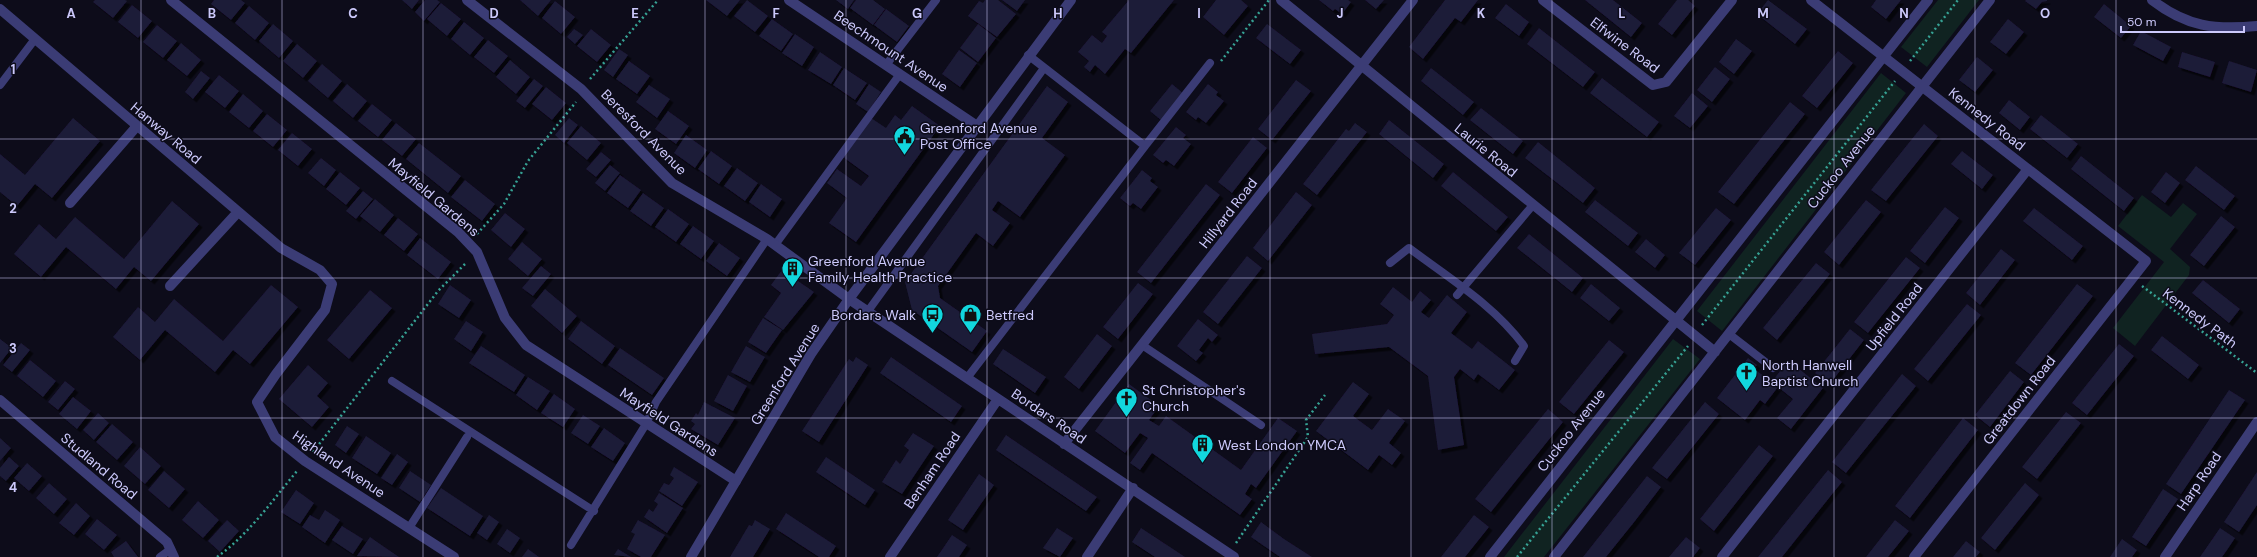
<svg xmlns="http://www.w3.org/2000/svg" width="2257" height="557" font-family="'DM Sans',sans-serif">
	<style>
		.green { fill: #102321 }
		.building { fill: #1e1a39; filter: url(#shadow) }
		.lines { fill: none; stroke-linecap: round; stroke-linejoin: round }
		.path { stroke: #36a294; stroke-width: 2.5; stroke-dasharray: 2 3; stroke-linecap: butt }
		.service { stroke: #3b3c75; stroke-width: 8 }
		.minor { stroke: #3b3c75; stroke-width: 10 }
		.tertiary { stroke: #3b3c75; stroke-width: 10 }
		.grid { fill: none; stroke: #ccc9fb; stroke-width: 1; stroke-opacity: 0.55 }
		.labels { text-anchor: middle; stroke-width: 3; stroke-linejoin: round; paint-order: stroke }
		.street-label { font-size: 14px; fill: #ccc9fb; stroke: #0d0c1a }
		.poi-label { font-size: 14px; fill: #ccc9fb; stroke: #0d0c1a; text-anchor: start }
		.grid-label { font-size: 13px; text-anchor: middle; font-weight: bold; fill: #ccc9fb; stroke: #0d0c1a; stroke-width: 3; stroke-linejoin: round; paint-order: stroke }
	</style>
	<defs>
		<filter id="shadow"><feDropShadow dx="3.5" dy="3.5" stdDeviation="0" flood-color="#0009"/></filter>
	</defs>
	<rect width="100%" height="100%" fill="#0d0c1a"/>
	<path class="green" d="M1938,0H1979L1927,67L1901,47Z
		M1881,73L1906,93L1722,331L1697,311Z
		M2142,195L2171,217L2183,203L2197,214L2170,249L2190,267L2189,275L2135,346L2113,328L2164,262L2118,226Z
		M1673,339L1700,359L1544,557H1504Z"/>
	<path class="building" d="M95,0H125L127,1L113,18L93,2Z
		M214,0H241L245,3L231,20L211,4Z
		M402,0H419L412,9Z
		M425,0H437L440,2L424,21L415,12Z
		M520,0H551L538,16Z
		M706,0H740L727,16Z
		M747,0L768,16L755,32L734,16Z
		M836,0H854L848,9Z
		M856,0H873L885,9L873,25L850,8Z
		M985,0H998L1016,14L997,37L968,16L979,1L983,3Z
		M1002,0H1025L1017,11Z
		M1129,0H1174L1131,53L1125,49L1105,74L1095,65L1090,72L1084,67L1089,61L1078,52L1092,35L1102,43L1107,36L1102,32Z
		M1216,0H1241L1248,6L1224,35L1203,17Z
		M1319,0H1348L1351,2L1342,14L1335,9L1333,11Z
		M1365,0H1384L1376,9Z
		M1445,0H1478L1461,22L1455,18L1423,59L1409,47Z
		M1585,0H1613L1642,23L1631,37Z
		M1677,0H1688L1695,6L1672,35L1658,24Z
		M1768,0L1807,29L1795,44L1757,14Z
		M1876,0H1901L1886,19L1871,7Z
		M2026,0H2047V1L2042,2L2036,9L2025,1Z
		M555,1L575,17L561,34L542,18Z
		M441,3L461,19L447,36L427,19Z
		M1506,4L1529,22L1519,36L1495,18Z
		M2104,4L2131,26L2121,38L2094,17Z
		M132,5L152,21L138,38L118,22Z
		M249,6L269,23L255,40L235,23Z
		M886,9L909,26L897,42L874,25Z
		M772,19L793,34L781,51L759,36Z
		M2008,19L2024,32L2006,54L1990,42Z
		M464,22L484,38L470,55L451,39Z
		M273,24L293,41L279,58L259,41Z
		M978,24L996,38L978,62L960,48Z
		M1267,24L1301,50L1290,64L1256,38Z
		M157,25L177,41L163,58L143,42Z
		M1539,28L1595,72L1583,87L1527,44Z
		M574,29L583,35L575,44L567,37Z
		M591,29L611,45L597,62L577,46Z
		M2141,31L2171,47L2163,61L2133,45Z
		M795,34L814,47L802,66L782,53Z
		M1736,39L1752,51L1734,74L1719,62Z
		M488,40L508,56L494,73L474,57Z
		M181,43L201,60L187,76L167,60Z
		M297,44L317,61L303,78L283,61Z
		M619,49L628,55L613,77L604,70Z
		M959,50L977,63L960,87L942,74Z
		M1838,51L1853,63L1817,108L1802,96Z
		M820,52L842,67L831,84L808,70Z
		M2182,52L2215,62L2210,77L2178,67Z
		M1977,57L1993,70L1975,92L1959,80Z
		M510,60L530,77L516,94L496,77Z
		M629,61L650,76L637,94L616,79Z
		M2229,61L2257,70L2251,92L2222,83Z
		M322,64L342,81L328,98L308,81Z
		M1715,67L1730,79L1712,102L1697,90Z
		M844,68L867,83L855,100L833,85Z
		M1431,68L1474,102L1463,115L1421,81Z
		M201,71L210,78L193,99L185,92Z
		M219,75L239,91L225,108L205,92Z
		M1602,78L1659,122L1647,137L1590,93Z
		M534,79L543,86L525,108L516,101Z
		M1296,80L1311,91L1272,140L1258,129Z
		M347,84L367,101L353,118L333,101Z
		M869,84L881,92L868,112L856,104Z
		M1172,84L1184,94L1162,121L1150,111Z
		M1208,84L1218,92L1216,95L1224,101L1206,123L1198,117L1196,120L1186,112Z
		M649,85L670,99L657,118L636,102Z
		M1047,86L1068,102L1042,138L1065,155L1020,217L998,201L992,210L1010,223L993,246L976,233L938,286L940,298L987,331L972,352L912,310L905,282Z
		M546,87L566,103L552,120L532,104Z
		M1692,93L1708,106L1690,128L1674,116Z
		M243,94L263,111L249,128L229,112Z
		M2009,100L2030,117L2020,130L1999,113Z
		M1790,102L1805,114L1734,204L1718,192Z
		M372,104L392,120L378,137L358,121Z
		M912,106L940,126L856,242L829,223L847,198L827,183L837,169L861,186L869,176L843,157L871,118L886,128L895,115L901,120Z
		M1481,108L1523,141L1513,154L1470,120Z
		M668,111L689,126L676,144L655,129Z
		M267,114L287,130L273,147L253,131Z
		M2041,115L2078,144L2067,158L2030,129Z
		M73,118L100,141L52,198L35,184L17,206L0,192V154L25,175Z
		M569,118L578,125L564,143L555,135Z
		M1389,120L1444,164L1433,178L1379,134Z
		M396,123L416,139L402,156L382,140Z
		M1355,123L1367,132L1317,195L1303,184L1346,129L1349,131Z
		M1924,124L1938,136L1886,201L1871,190Z
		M581,126L601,143L587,160L567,143Z
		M1176,127L1186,135L1183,138L1191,144L1174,166L1166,160L1163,163L1153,155Z
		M292,133L312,149L298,166L278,150Z
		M686,135L707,150L695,168L674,153Z
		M1253,137L1267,148L1232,193L1218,182Z
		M1538,142L1595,188L1583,203L1525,158Z
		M419,143L461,176L448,193L406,159Z
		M711,151L732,166L719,184L698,169Z
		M1962,151L1993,175L1982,189L1951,164Z
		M601,152L611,160L596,177L586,169Z
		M2081,156L2134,198L2124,211L2071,169Z
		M321,158L336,170L324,186L308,173Z
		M610,165L620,173L605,191L595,183Z
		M2196,166L2235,196L2224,210L2185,180Z
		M737,168L758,183L745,201L724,186Z
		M1142,170L1152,178L1150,181L1158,187L1141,209L1133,203L1130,206L1120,198Z
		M340,172L360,188L346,205L326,189Z
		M1453,172L1508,217L1496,231L1441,186Z
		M2166,172L2180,183L2165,203L2151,192Z
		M620,175L641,190L628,208L607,193Z
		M465,180L495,204L482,221L451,197Z
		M761,184L782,199L770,217L749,202Z
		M1206,184L1220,195L1151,283L1137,272Z
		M363,191L373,199L356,219L346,211Z
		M1296,192L1312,205L1268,261L1253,248Z
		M643,193L664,208L651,226L630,211Z
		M375,199L394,215L380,232L360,216Z
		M1595,200L1638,233L1628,246L1585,212Z
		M1866,200L1881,212L1839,265L1824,252Z
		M172,201L199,224L151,281L134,267L116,289L66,247L41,277L14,254L39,224L56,239L75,217L124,259Z
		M1945,207L1959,218L1925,263L1910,251Z
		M1716,208L1731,220L1695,265L1679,253Z
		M2034,208L2083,246L2072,260L2023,221Z
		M668,209L689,224L676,242L655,227Z
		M505,213L525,229L511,247L491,230Z
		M2221,216L2235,227L2204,266L2190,255Z
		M398,218L418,234L404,251L384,235Z
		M693,226L714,241L701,259L680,244Z
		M1529,234L1583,278L1572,292L1517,248Z
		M420,238L451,262L438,279L407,255Z
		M1646,239L1665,255L1655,268L1635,252Z
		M522,242L542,259L528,276L508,259Z
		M719,243L740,258L727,276L706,261Z
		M2001,249L2015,260L1980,305L1966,293Z
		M1247,256L1262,268L1218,324L1203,312Z
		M1906,257L1920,268L1868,333L1854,322Z
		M1816,263L1830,274L1777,340L1763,328Z
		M541,266L551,274L533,296L522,288Z
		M782,270L814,292L783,330L764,317L781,293L771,285Z
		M2203,280L2240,309L2229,323L2192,293Z
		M1138,283L1153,294L1118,339L1103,327Z
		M1591,284L1620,308L1609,321L1580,298Z
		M2077,284L2093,296L2031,375L2015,363Z
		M271,285L298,307L250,364L233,350L215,372L165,330L140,360L113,337L138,307L155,322L174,299L223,341Z
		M450,285L471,300L459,318L438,304Z
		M1393,287L1412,302L1420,291L1431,300L1421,312L1429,318L1447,295L1467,312L1451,333L1472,349L1478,341L1515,370L1499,390L1478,374L1474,380L1460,369L1454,377L1464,445L1438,450L1428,376L1389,347L1315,354L1312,334L1387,324L1394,315L1380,304Z
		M545,289L577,316L562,333L531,306Z
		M370,290L392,308L349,359L327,340Z
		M1967,304L1981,315L1928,381L1914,369Z
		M763,318L782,330L766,353L748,342Z
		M1198,319L1218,335L1212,342L1208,338L1199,350L1203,353L1196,361L1177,346Z
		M466,321L483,332L471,351L454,339Z
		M581,321L615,346L602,364L568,339Z
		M1850,329L1864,340L1829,385L1815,373Z
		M1097,334L1112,346L1079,389L1064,377Z
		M2162,336L2199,365L2188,379L2151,350Z
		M0,339L12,348L0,363Z
		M1609,340L1624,352L1574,414L1559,402Z
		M21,343L30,350L12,372L3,365Z
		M2119,344L2134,356L2087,415L2072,403Z
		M481,346L525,375L514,392L469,363Z
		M746,346L765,357L750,382L731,372Z
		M620,348L664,378L652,395L608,365Z
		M1003,349L1046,377L1035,393L993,364Z
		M856,357L868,365L819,442L802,431L849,359L853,362Z
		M891,357L962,406L951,422L880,373Z
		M1748,358L1757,365L1754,369L1772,382L1788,360L1823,388L1791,429L1777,418L1793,399L1778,387L1765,404L1760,400L1745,420L1717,398Z
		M30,360L56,381L43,397L17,376Z
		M308,365L328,383L317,396L329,407L312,427L279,399Z
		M2010,371L2024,382L1990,427L1975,415Z
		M1902,374L1916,386L1846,473L1832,462Z
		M728,375L747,386L733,411L714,401Z
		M528,377L550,391L537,410L516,395Z
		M65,381L75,389L58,410L48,402Z
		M1353,382L1369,394L1353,416L1372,430L1388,409L1405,421L1389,443L1401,453L1392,465L1379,455L1368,470L1316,431Z
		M1129,384L1159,406L1149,420L1159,426L1166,416L1241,470L1278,418L1297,431L1256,488L1251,484L1245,494L1252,499L1240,515L1152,453L1140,470L1130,463L1148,438L1140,433L1125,453L1095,431Z
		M2229,390L2245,400L2181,494L2166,484Z
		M554,394L575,409L563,427L541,413Z
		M73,397L91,411L77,429L59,414Z
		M704,402L735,418L718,445L691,429L695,424L691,421L696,413L698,415Z
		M1705,402L1719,414L1667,479L1652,468Z
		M1548,409L1563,422L1491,512L1475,499Z
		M2066,412L2081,423L2037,479L2022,467Z
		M98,413L109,423L94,440L83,430Z
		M583,415L600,426L588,444L571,433Z
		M1963,418L1978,430L1910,518L1895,506Z
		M112,424L133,442L117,460L96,442Z
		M347,426L359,434L346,453L335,445Z
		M604,428L625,443L613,461L591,447Z
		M913,433L934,446L902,494L882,482L896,460L900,464L909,450L904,446Z
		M1006,435L1097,497L1086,511L996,450Z
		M366,436L391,453L377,474L352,458Z
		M0,438L11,448L0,461Z
		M1759,445L1773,456L1714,531L1700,519Z
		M140,447L161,466L145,484L124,466Z
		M397,454L408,462L392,485L381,478Z
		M9,457L19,466L6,481L0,476V468Z
		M826,457L875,490L865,505L816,472Z
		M27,463L42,476L29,491L14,478Z
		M674,467L698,482L682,506L659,491L664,483L669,485L674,478L670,475Z
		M1828,470L1842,482L1833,493L1782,557H1758Z
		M164,471L185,489L169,508L148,490Z
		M410,471L431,485L420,502L399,488Z
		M2257,472V505L2239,532L2224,522Z
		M979,474L994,485L963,530L948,520Z
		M1647,476L1661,487L1635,521L1606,557H1583Z
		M49,483L67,499L54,514L36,498Z
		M2025,483L2039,495L1995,550L1981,538Z
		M441,488L483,516L470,536L427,508Z
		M2163,489L2178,499L2146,546L2132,537Z
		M296,490L314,503L300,524L281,512Z
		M659,493L683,508L667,533L644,517L649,509L653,512L658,504L654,501Z
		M198,501L219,520L203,538L182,520Z
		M76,503L90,516L74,535L59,523Z
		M325,510L340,520L325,543L302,527L310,515L319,520Z
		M786,513L836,546L829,557H819L776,529Z
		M489,515L499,522L487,540L477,533Z
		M1474,515L1489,527L1465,557H1441Z
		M97,519L117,535L104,550L85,534Z
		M227,520L239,531L220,552L208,541Z
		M638,520L665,535L651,557H641L627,549L635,534L631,532Z
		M755,520L770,529L753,557H730L749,525L752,526Z
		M1895,520L1909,531L1888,557H1866Z
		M1261,522L1284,539L1312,557H1280L1251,537Z
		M342,526L363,539L353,554L332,540Z
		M1057,528L1073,538L1060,557L1043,548Z
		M1141,528L1176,551L1185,557H1155L1132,542Z
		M2220,528L2235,538L2227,550L2222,557H2200Z
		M507,529L520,538L510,553L497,544Z
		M952,535L967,545L959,557H937Z
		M370,537L380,544L399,557L357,556Z
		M1686,537L1700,548L1693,557H1669Z
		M2122,539L2137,550L2132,557H2110Z
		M126,541L138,557H114L111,552Z
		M1966,541L1980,552L1976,557H1953Z
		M528,549L539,557H522Z
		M618,549L631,557L614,555Z"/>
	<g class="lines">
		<path class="path" d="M1221,61L1269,0
			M1910,61L1958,0
			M590,79L658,0
			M477,234L504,204L528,161L576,102
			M2142,286L2257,373
			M1702,325L1895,81
			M313,452L438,291L467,262
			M1236,543L1308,437L1306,420L1325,395
			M217,557C249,534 272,501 297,471
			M1517,557L1688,346"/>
		<path class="service" d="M886,65L936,0
			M0,85L35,39
			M1145,146L1210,63
			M775,245L900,74
			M1390,263L1409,248C1449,278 1495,306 1524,346L1515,361
			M1457,295L1533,205
			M868,311L1044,68
			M1729,334L1773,368
			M1142,345L1261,425
			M967,378L1145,146L1028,55
			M392,381L594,511
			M409,528L467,437
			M571,545L646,424L656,402L767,239
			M160,557L171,549"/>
		<path class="minor" d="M171,0L458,232L477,252L505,318L526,345L736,481
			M467,0L581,89L672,183L767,239L849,299L1234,557
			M789,0L977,126
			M1281,0L1715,352
			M1543,0L1653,85L1666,82L1732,0
			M1811,0L2146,261L1914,557
			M2152,0C2187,27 2215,30 2257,26
			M0,9L281,248L320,270L332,284L325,310L276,374L257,402L275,437L305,461L454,557
			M70,203L137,126
			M170,286L238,212
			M0,400L167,542L174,557
			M1064,444L1413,0
			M890,557L998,399
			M1087,557L1133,488
			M1490,557L1928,0
			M1554,557L1990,0
			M1722,557L2028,169
			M2165,557L2257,422"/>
		<path class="tertiary" d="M691,557L811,354L849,299L1071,0"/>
	</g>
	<path class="grid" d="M141,0V557M282,0V557M423,0V557M564,0V557M705,0V557M846,0V557M987,0V557M1128,0V557M1270,0V557M1411,0V557M1552,0V557M1693,0V557M1834,0V557M1975,0V557M2116,0V557M0,139H2257M0,278H2257M0,418H2257"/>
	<defs>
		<symbol id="civic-pin" viewBox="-11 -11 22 30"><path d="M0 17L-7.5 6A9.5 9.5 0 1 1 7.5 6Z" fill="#12d7de" stroke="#0d0c1a"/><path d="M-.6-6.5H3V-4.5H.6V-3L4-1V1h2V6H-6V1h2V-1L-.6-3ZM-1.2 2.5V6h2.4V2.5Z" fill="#111"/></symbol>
		<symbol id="building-pin" viewBox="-11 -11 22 30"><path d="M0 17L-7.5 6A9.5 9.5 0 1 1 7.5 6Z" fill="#12d7de" stroke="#0d0c1a"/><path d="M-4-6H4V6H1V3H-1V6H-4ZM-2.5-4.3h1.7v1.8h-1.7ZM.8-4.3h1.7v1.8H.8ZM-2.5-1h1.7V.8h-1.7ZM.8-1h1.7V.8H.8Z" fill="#111"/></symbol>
		<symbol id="bus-pin" viewBox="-11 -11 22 30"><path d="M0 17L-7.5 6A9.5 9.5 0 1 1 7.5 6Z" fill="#12d7de" stroke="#0d0c1a"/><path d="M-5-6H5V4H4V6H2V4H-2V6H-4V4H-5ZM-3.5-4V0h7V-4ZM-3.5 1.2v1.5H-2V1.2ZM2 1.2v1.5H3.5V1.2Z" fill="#111"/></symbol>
		<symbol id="shop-pin" viewBox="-11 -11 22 30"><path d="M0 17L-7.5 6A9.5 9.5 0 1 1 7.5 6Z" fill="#12d7de" stroke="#0d0c1a"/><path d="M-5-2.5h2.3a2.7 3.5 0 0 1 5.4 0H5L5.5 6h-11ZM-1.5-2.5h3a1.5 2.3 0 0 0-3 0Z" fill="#111"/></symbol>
		<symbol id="church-pin" viewBox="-11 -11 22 30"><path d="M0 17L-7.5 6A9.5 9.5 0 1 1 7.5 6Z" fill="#12d7de" stroke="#0d0c1a"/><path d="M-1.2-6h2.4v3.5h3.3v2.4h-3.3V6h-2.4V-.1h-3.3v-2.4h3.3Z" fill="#111"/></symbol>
	</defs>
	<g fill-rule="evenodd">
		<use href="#civic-pin" x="892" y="124" width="25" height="34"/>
		<use href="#building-pin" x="780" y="256" width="25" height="34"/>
		<use href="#bus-pin" x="920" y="302" width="25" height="34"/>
		<use href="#shop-pin" x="958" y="302" width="25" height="34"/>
		<use href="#church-pin" x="1734" y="360" width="25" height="34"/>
		<use href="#church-pin" x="1114" y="386" width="25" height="34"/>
		<use href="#building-pin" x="1190" y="432" width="25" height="34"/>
	</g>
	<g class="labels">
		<g class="street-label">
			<text transform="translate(1625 45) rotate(37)" y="5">Elfwine Road</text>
			<text transform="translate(891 51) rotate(34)" y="5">Beechmount Avenue</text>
			<text transform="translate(1987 119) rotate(38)" y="5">Kennedy Road</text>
			<text transform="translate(644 132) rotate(45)" y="5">Beresford Avenue</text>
			<text transform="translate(166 133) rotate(40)" y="5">Hanway Road</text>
			<text transform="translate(1486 150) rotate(39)" y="5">Laurie Road</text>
			<text transform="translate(1841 167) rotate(-52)" y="5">Cuckoo Avenue</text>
			<text transform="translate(434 197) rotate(40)" y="5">Mayfield Gardens</text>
			<text transform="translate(1228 213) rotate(-52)" y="5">Hillyard Road</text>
			<text transform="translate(1894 317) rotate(-52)" y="5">Upfield Road</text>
			<text transform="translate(2200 318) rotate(37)" y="5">Kennedy Path</text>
			<text transform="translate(785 374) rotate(-58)" y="5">Greenford Avenue</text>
			<text transform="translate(2019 400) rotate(-52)" y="5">Greatdown Road</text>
			<text transform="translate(1049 416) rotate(34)" y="5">Bordars Road</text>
			<text transform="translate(669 422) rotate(33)" y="5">Mayfield Gardens</text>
			<text transform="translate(1571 430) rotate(-52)" y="5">Cuckoo Avenue</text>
			<text transform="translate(339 464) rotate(34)" y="5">Highland Avenue</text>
			<text transform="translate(99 466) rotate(40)" y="5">Studland Road</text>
			<text transform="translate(932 470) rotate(-56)" y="5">Benham Road</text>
			<text transform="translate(2199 481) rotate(-56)" y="5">Harp Road</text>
		</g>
		<g class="poi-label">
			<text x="920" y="133">Greenford Avenue<tspan x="920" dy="16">Post Office</tspan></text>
			<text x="808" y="266">Greenford Avenue<tspan x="808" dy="16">Family Health Practice</tspan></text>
			<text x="916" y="320" text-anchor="end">Bordars Walk</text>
			<text x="986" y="320">Betfred</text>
			<text x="1762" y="370">North Hanwell<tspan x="1762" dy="16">Baptist Church</tspan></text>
			<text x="1142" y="395">St Christopher's<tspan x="1142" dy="16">Church</tspan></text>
			<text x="1218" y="450">West London YMCA</text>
		</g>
	</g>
	<g class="grid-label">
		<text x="71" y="18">A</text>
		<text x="212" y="18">B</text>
		<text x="353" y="18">C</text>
		<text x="494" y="18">D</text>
		<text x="635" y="18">E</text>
		<text x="776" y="18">F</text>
		<text x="917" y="18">G</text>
		<text x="1058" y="18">H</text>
		<text x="1199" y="18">I</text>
		<text x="1340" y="18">J</text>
		<text x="1481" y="18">K</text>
		<text x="1622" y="18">L</text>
		<text x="1763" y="18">M</text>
		<text x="1904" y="18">N</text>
		<text x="2045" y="18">O</text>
		<text x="13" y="74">1</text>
		<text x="13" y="213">2</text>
		<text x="13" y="353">3</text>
		<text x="13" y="492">4</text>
	</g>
	<path d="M2121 26v6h123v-6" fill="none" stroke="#ccc9fb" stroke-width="2"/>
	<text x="2127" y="26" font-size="12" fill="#ccc9fb" stroke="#0d0c1a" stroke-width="3" paint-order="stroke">50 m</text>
</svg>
